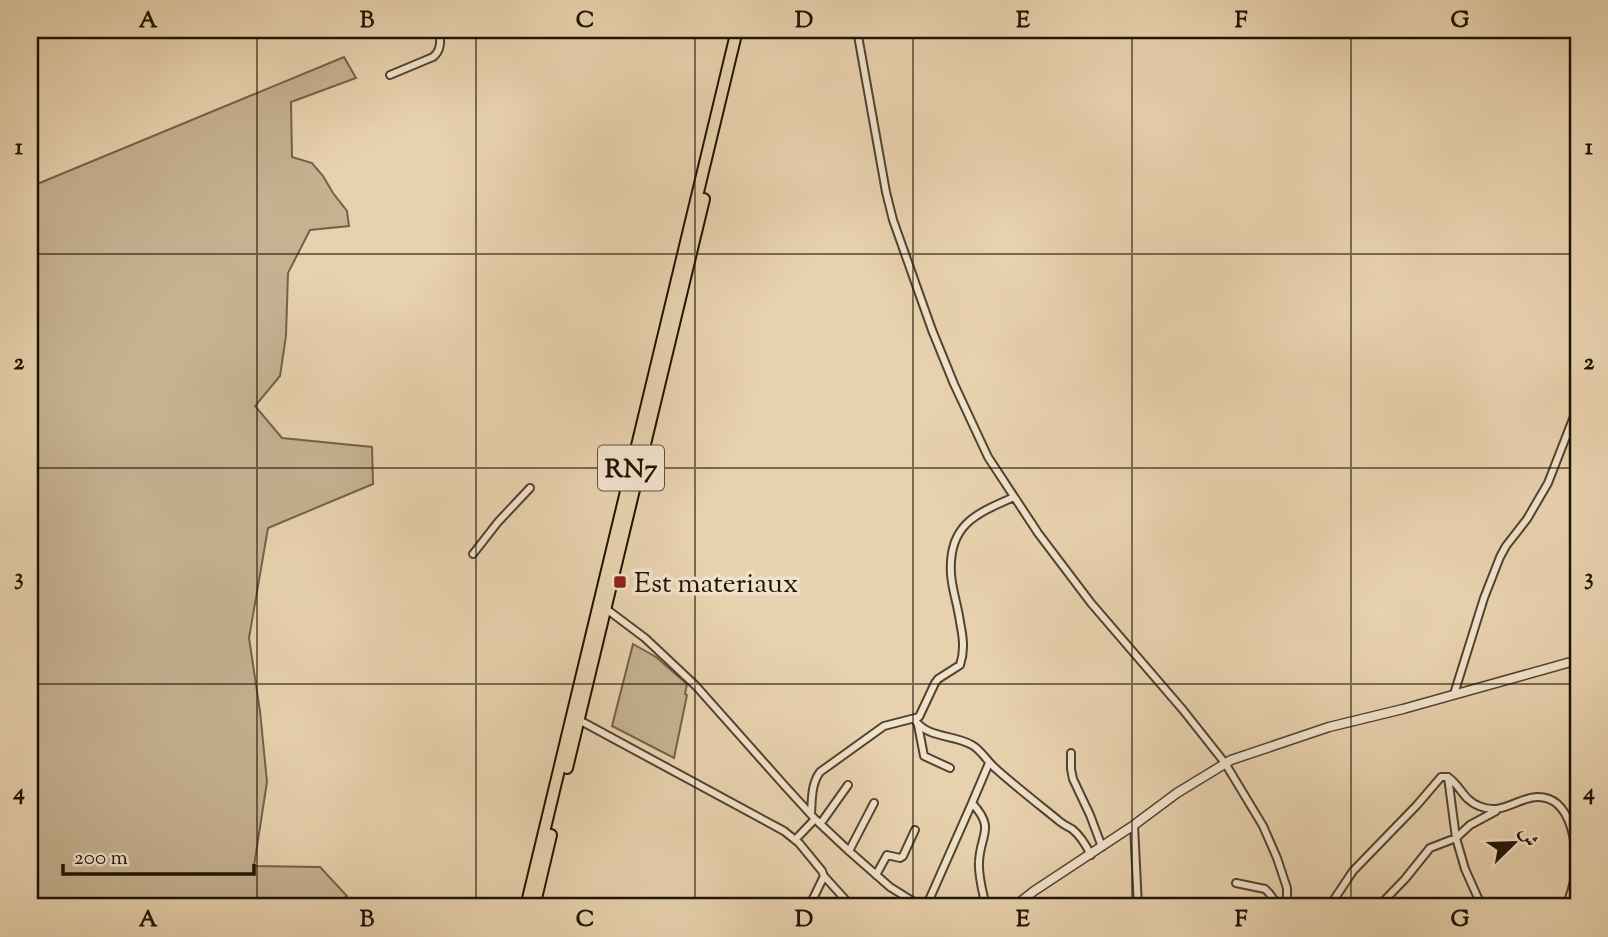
<svg xmlns="http://www.w3.org/2000/svg" width="1608" height="937" font-family="'Sorts Mill Goudy',Amiri,serif">
	<style>
		.green { fill: #c6b191; stroke: #72624a; stroke-width: 2 }
		.lines { fill: none; stroke-linecap: round; stroke-linejoin: round }
		.minor-casing { stroke: #51432e; stroke-width: 10 }
		.tertiary-casing { stroke: #51432e; stroke-width: 11 }
		.trunk-casing { stroke: #1f1404; stroke-width: 14 }
		.minor { stroke: #f0e1ca; stroke-width: 6 }
		.tertiary { stroke: #f0e1ca; stroke-width: 8 }
		.trunk { stroke: #e8d1ae; stroke-width: 10 }
		.grid { fill: none; stroke: #1f1404; stroke-width: 2; stroke-opacity: 0.55 }
		.poi-dot { fill: #8f2418; stroke: #f0e1ca; stroke-width: 2.5 }
		.labels { text-anchor: middle; stroke-width: 7; stroke-linejoin: round; paint-order: stroke }
		.shield { fill: #f0e1ca; stroke: #5e523f; stroke-width: 2 }
		.shield-label { font-size: 26px; font-weight: bold; fill: #1f1404 }
		.poi-label { font-size: 28px; fill: #1f1404; stroke: #f0e1ca; text-anchor: start }
		.neatline { fill: none; stroke: #1f1404; stroke-width: 2.5 }
		.grid-label { font-size: 23px; text-anchor: middle; font-weight: bold; fill: #1f1404 }
	</style>
	<rect width="100%" height="100%" fill="#e8d1ae"/>
	<filter id="stains"><feTurbulence type="fractalNoise" baseFrequency=".00286" numOctaves="4"/><feColorMatrix values="0 0 0 0 .2 0 0 0 0 .09 0 0 0 0 .02 0 0 0 .5 -.17"/></filter>
	<radialGradient id="worn" r=".72"><stop offset=".6" stop-color="#630" stop-opacity="0"/><stop offset="1" stop-color="#630" stop-opacity=".3"/></radialGradient>
	<path class="green" d="M344,57L356,78L291,102L292,157L312,163L323,176L333,193L347,211L349,226L310,230L288,273L286,336L280,376L255,406L282,438L372,447L373,484L268,528L249,638L260,711L267,782L254,866L320,867L347,896L331,907H30V187Z
		M633,644L656,657L687,684L685,694L687,695L674,758L612,726Z"/>
	<g class="lines">
		<defs>
			<path id="minor" d="M857,30L886,192L893,220L932,330L954,384L988,457L1038,533L1091,603L1183,710L1225,763L1263,826L1277,858L1287,888V907
				M390,75L433,57C442,50 440,40 440,30
				M473,554L498,522L530,488
				M605,608L645,638L696,686L784,785L815,819L849,851L890,887L922,907
				M1454,694L1484,598L1500,557L1506,546L1527,519L1548,483L1578,406
				M914,719C928,739 953,734 972,745C981,750 987,761 995,768C1015,786 1037,803 1058,820C1062,824 1067,826 1072,829C1081,836 1086,845 1091,855
				M579,720L784,831L799,843L822,871L824,876L852,907
				M918,725L924,756L950,768
				M1071,753V769L1073,779L1090,815L1102,847
				M1448,777C1461,786 1463,800 1479,806C1502,816 1516,798 1537,797C1573,796 1578,850 1575,876C1573,886 1570,897 1566,907
				M1448,777L1456,838L1465,869L1482,907
				M811,814C812,800 811,784 820,772L884,726L919,717L935,683L938,679L960,665C965,650 963,637 960,622C958,606 952,590 951,574C948,525 975,514 1014,497
				M821,823L848,785
				M1134,825L1138,907
				M795,840L815,819
				M849,851L874,803
				M876,875L887,855L900,858L903,856L915,830
				M1236,883L1265,889L1269,893L1279,907
				M809,907L824,876
				M926,907L972,803
				M986,907C983,893 978,876 979,862C980,834 996,829 972,803L989,763
				M1329,907L1353,871L1417,805L1441,777H1448
				M1378,907L1405,879L1430,848L1456,838L1470,825L1496,811"/>
			<path id="tertiary" d="M1014,907L1034,891L1134,825L1177,793L1231,760L1329,727L1403,709L1578,660"/>
			<path id="trunk" d="M567,768L704,199
				M526,907L737,30
				M534,907L551,835"/>
		</defs>
		<use href="#minor" class="minor-casing"/>
		<use href="#tertiary" class="tertiary-casing"/>
		<use href="#trunk" class="trunk-casing"/>
		<use href="#minor" class="minor"/>
		<use href="#tertiary" class="tertiary"/>
		<use href="#trunk" class="trunk"/>
	</g>
	<path class="grid" d="M257,30V907M476,30V907M695,30V907M913,30V907M1132,30V907M1351,30V907M30,254H1578M30,468H1578M30,684H1578"/>
	<rect class="poi-dot" x="613" y="575" width="14" height="14" rx="3.5"/>
	<g class="labels">
		<rect class="shield" x="598" y="445.5" width="66" height="45" rx="5"/>
		<g class="shield-label">
			<text x="631" y="477">RN7</text>
		</g>
		<g class="poi-label">
			<text x="634" y="592">Est materiaux</text>
		</g>
	</g>
	<rect width="1608" height="937" fill="none" stroke="#e8d1ae" stroke-width="77"/>
	<g transform="translate(1514 843) rotate(67)" stroke="#f0e1ca" stroke-width="5" paint-order="stroke">
	<path d="M0-5L12 26L0 18L-12 26Z" fill="#1f1404"/>
	<text y="-10" font-size="19" font-weight="bold" text-anchor="middle" fill="#1f1404">ش</text>
	</g>
	<path d="M63 864v10h191v-10" fill="none" stroke="#1f1404" stroke-width="3.5"/>
	<text x="74" y="864" font-size="21" fill="#1f1404" stroke="#f0e1ca" stroke-width="5" paint-order="stroke">200 m</text>
	<rect x="38" y="38" width="1532" height="860" class="neatline"/>
	<g class="grid-label">
		<text x="148" y="27">A</text>
		<text x="367" y="27">B</text>
		<text x="585" y="27">C</text>
		<text x="804" y="27">D</text>
		<text x="1023" y="27">E</text>
		<text x="1241" y="27">F</text>
		<text x="1460" y="27">G</text>
		<text x="19" y="154">1</text>
		<text x="1589" y="154">1</text>
		<text x="19" y="369">2</text>
		<text x="1589" y="369">2</text>
		<text x="19" y="584">3</text>
		<text x="1589" y="584">3</text>
		<text x="19" y="799">4</text>
		<text x="1589" y="799">4</text>
		<text x="148" y="926">A</text>
		<text x="367" y="926">B</text>
		<text x="585" y="926">C</text>
		<text x="804" y="926">D</text>
		<text x="1023" y="926">E</text>
		<text x="1241" y="926">F</text>
		<text x="1460" y="926">G</text>
	</g>
	<rect width="100%" height="100%" filter="url(#stains)"/>
	<rect width="100%" height="100%" fill="url(#worn)"/>
</svg>
